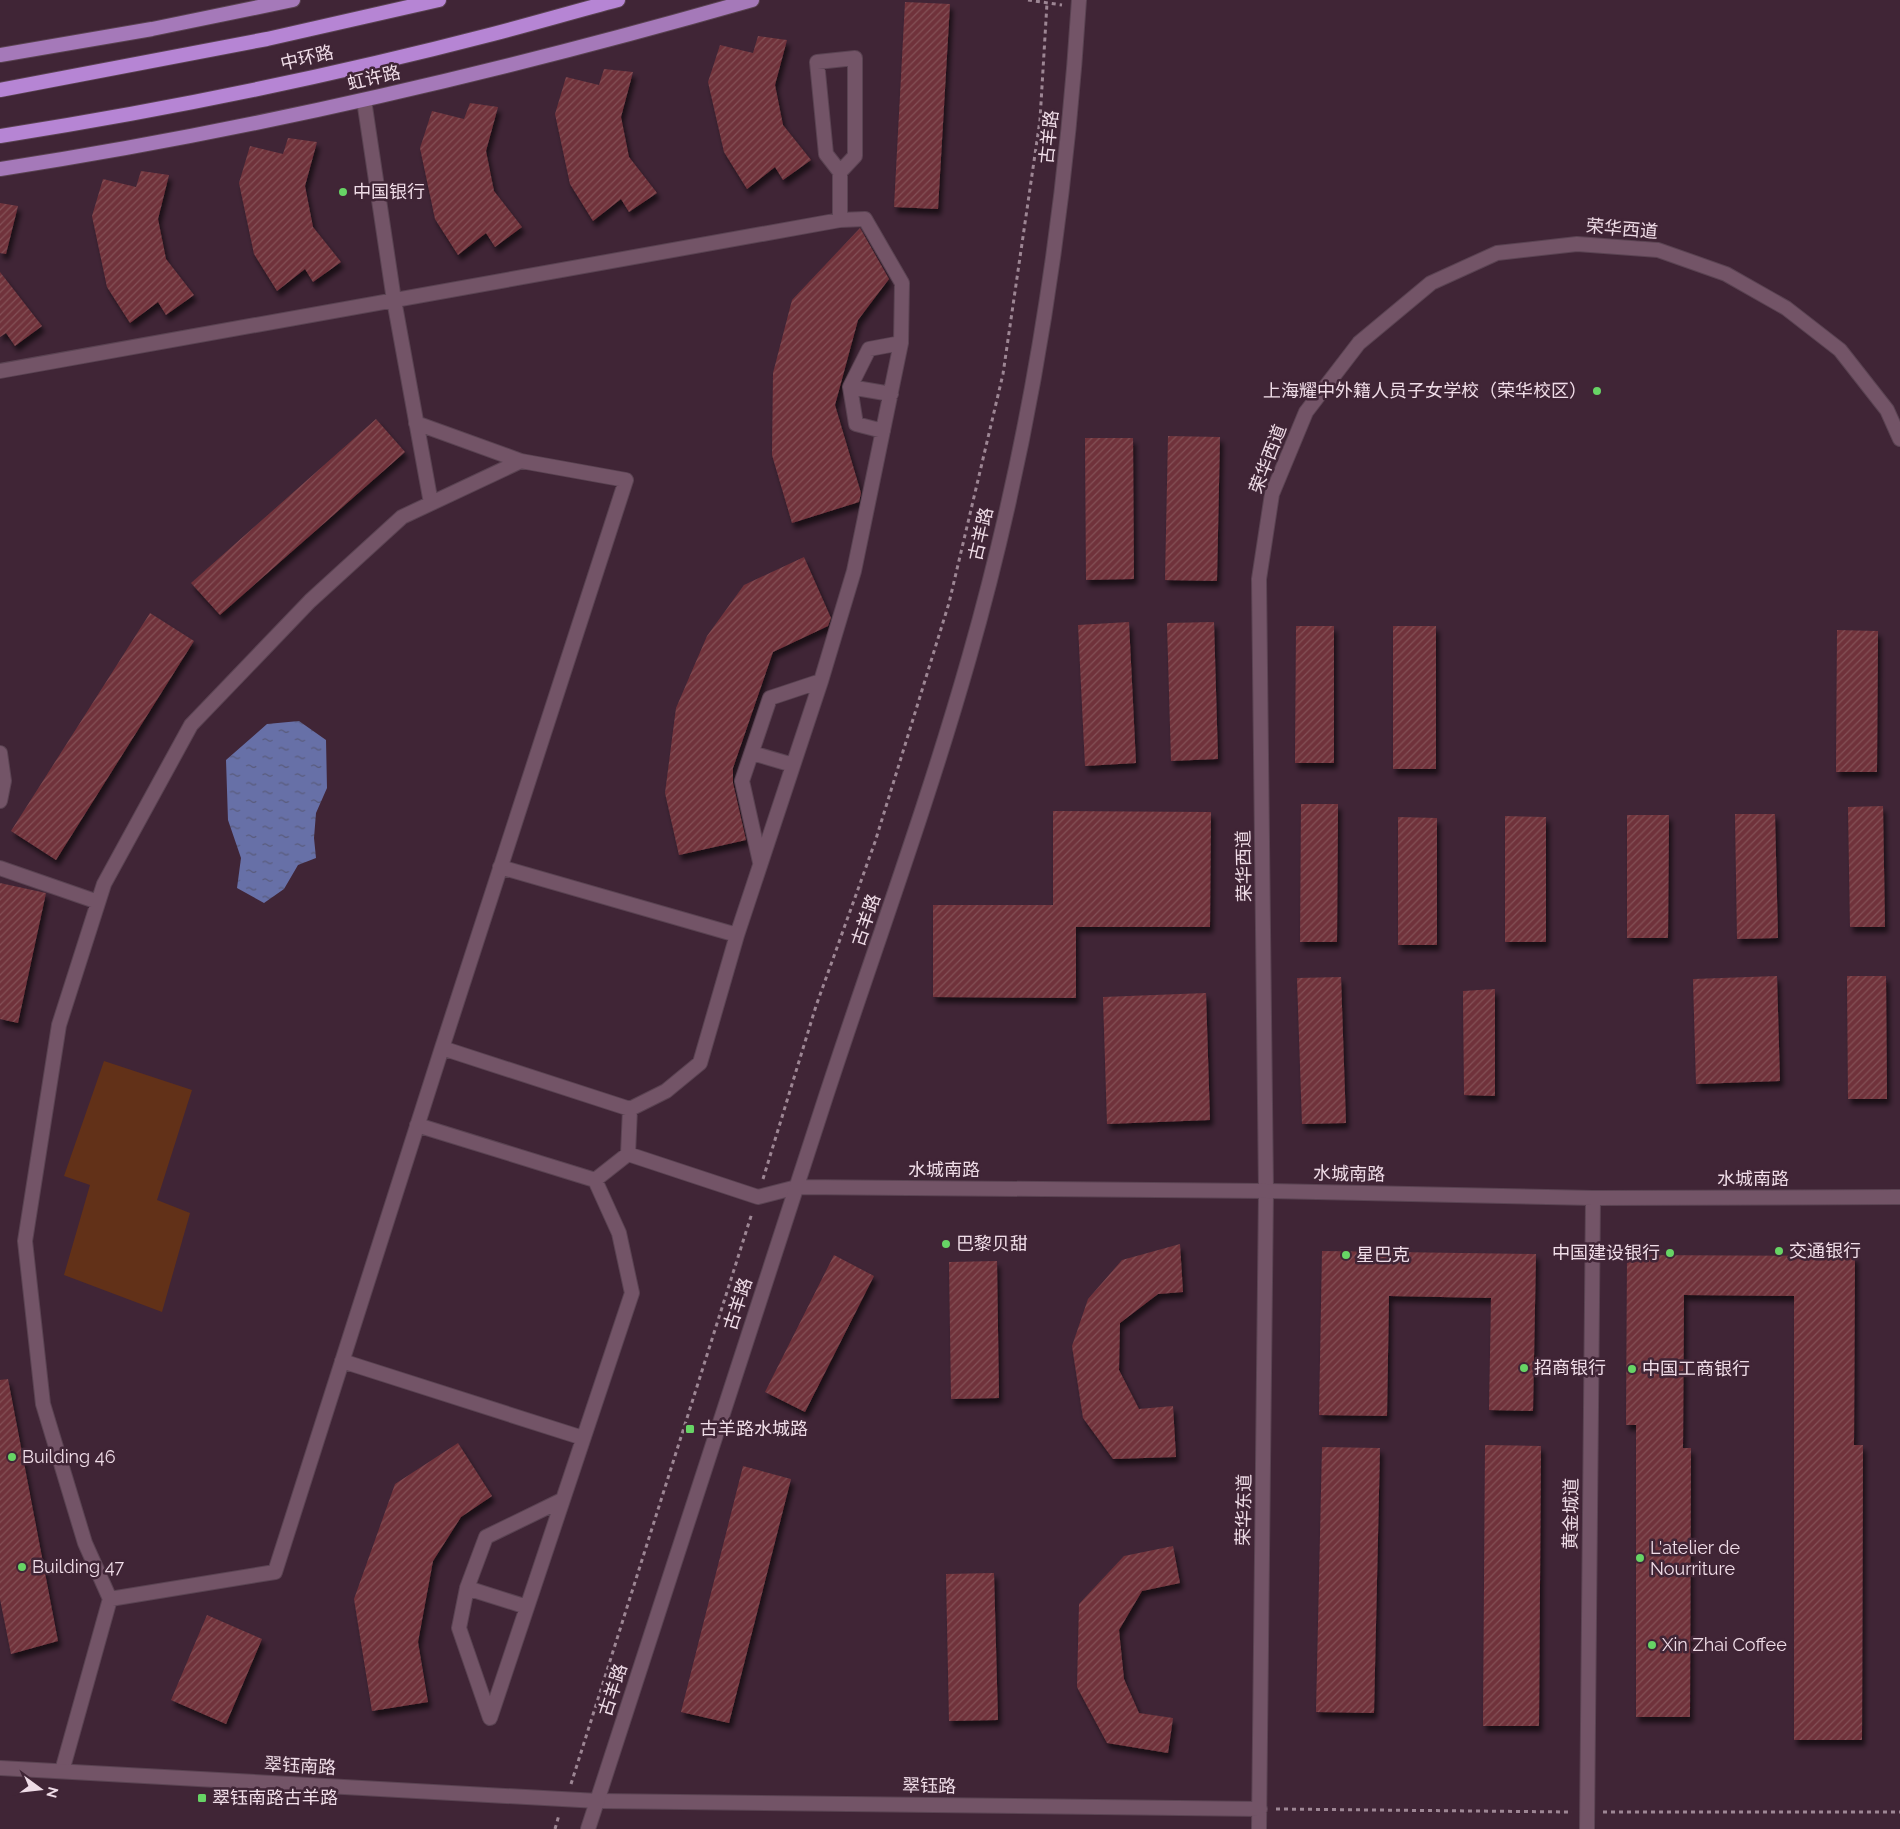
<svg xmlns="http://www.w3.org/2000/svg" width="1900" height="1829" font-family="Raleway,'Noto Sans SC',sans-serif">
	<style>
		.pitch { fill: #623118 }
		.water { fill: url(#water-ripples) }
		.building { fill: url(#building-hatch); filter: url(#shadow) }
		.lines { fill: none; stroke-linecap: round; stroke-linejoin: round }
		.minor-casing { stroke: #5a4352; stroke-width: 16 }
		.tertiary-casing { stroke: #5a4352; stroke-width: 16 }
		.primary-casing { stroke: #5a4352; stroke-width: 16 }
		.trunk-casing { stroke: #5a4352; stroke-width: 16 }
		.path { stroke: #9d8694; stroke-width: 3; stroke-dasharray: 4 4; stroke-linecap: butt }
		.minor { stroke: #735467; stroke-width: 14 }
		.tertiary { stroke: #735467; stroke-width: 14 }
		.primary { stroke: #a579b9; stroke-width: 14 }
		.trunk { stroke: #b685d4; stroke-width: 14 }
		.poi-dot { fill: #67d465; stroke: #402536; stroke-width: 2 }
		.labels { text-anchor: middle; stroke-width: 5; stroke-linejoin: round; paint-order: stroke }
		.street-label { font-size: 18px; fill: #efdce7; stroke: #402536 }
		.poi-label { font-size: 18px; fill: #efdce7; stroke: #402536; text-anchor: start }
	</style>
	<defs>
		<pattern id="water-ripples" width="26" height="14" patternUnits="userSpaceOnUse" patternTransform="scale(1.25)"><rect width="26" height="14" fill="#6770a7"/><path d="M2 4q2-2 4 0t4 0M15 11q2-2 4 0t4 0" fill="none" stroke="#595b7b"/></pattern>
		<pattern id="building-hatch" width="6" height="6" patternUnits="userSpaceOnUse" patternTransform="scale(1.25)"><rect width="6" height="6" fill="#6f333b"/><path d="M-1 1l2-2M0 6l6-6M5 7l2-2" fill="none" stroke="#845057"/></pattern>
		<filter id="shadow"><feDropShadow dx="3" dy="5.5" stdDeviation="2.5" flood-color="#0009"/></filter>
	</defs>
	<rect width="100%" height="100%" fill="#402536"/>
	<path class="pitch" d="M104,1061L192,1090L157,1200L190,1213L162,1312L64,1275L90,1185L64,1176Z"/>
	<path class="water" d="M299,721L326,740L327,788L316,813L314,838L316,858L298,865L284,889L264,903L237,888L241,858L228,820L226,760L267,724Z"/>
	<path class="building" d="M905,2L950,4L938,209L894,207Z
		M758,36L787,40L775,85L783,125L811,160L783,180L775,167L747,189L724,152L708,82L720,45L753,53Z
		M604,69L633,72L621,117L629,157L657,193L629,212L621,199L593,221L570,184L555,114L566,77L599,85Z
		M470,103L498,107L486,151L494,191L522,227L495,247L486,233L458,255L435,219L420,148L432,111L464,119Z
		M288,138L317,142L305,186L313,227L341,262L313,282L305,269L277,291L254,254L239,183L250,146L283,154Z
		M141,171L169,175L158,219L166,259L194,295L166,315L158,302L130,323L107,287L92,216L103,179L136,187Z
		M0,203L18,206L6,254L0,253Z
		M860,228L889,279L858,320L835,405L861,493L859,502L792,523L772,455L773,373L792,300Z
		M0,272L42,326L15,346L6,333L0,337Z
		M376,419L405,452L220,615L191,583Z
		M1168,436L1220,437L1217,581L1165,580Z
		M1085,438H1133L1134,579L1086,580Z
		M804,557L831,618L828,626L773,652L733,768V783L746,840L679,855L665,793L676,708L707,636L744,585Z
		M150,613L194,641L56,860L11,831Z
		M1129,622L1136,763L1085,766L1078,625Z
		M1214,622L1218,759L1171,761L1167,623Z
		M1296,626H1334V763H1295Z
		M1393,626H1436V769H1393Z
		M1837,630L1878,631L1877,772H1836Z
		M1301,804H1338L1337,942H1300Z
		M1883,806L1885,927H1850L1848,807Z
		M1053,811L1211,812L1210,927H1076V998L933,997V905H1053Z
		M1735,814H1775L1778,938L1737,939Z
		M1627,815H1669L1668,938H1627Z
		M1505,816L1546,817V942H1505Z
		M1398,817L1437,818V945H1398Z
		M0,883L46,893L18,1023L0,1019Z
		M1777,976L1780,1081L1696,1084L1693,979Z
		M1847,976H1886L1887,1099H1848Z
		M1341,977L1346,1123L1302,1124L1297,978Z
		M1495,989V1096L1464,1095L1463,991Z
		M1206,993L1210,1120L1107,1124L1103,997Z
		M1180,1244L1183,1292L1158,1294L1120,1323L1119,1370L1139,1409L1173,1406L1176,1457L1113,1459L1083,1418L1072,1346L1088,1299L1122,1260Z
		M1322,1251L1536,1254L1533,1411L1489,1410L1491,1298L1389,1296L1387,1416L1319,1415Z
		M834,1255L874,1276L805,1412L765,1392Z
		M1627,1255L1855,1256L1854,1445H1863L1862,1740H1794V1296L1684,1295L1683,1448H1691L1690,1717H1636V1425H1626Z
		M997,1261L999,1398L951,1399L949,1262Z
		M8,1379L58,1641L11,1654L0,1599V1380Z
		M458,1443L492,1496L461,1517L433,1561L418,1642L428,1702L372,1711L354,1599L395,1484Z
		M1485,1445L1541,1446L1539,1726H1483Z
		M1322,1447L1380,1448L1374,1713L1316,1712Z
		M743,1466L791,1479L729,1723L681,1712Z
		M1173,1546L1180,1583L1142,1591L1119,1630L1124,1679L1139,1713L1173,1718L1168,1753L1107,1743L1077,1687L1079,1604L1124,1556Z
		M994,1573L998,1720L949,1721L946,1574Z
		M207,1615L262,1639L226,1724L171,1700Z"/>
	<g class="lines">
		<defs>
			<path id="minor" d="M364,100L394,300L431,503
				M840,220V172L855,156V58L817,62L826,154L840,172
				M0,371L840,220L865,219L902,283L901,343L854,571L821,681L737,935L700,1063L666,1091L630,1109
				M850,387L891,394
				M416,423L521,461
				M883,431L856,424L850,387L869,349L901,343
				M0,753L4,781L0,801
				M752,753L793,765
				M760,862L742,781L770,698L821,681
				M500,867L737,935
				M0,868L98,902
				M417,1125L595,1180L628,1154
				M342,1361L583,1438
				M562,1500L486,1537L467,1588L459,1628L490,1718L632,1293L619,1233L595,1180
				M467,1588L527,1607
				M110,1599L275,1572L442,1048
				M62,1771L110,1599L85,1543L43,1404L25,1241L59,1025L104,884L191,725L310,601L402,517L521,461L626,480L442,1048L630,1109L628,1154L758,1197L797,1187
				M598,1801L1260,1809
				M1259,1829L1266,1191L1259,579L1272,494L1306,412L1359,343L1431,283L1497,253L1577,244L1658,250L1726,274L1786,308L1840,350L1887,410L1900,439"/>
			<path id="tertiary" d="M797,1187L1266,1191L1593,1198L1900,1197
				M0,1768L598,1801
				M588,1829C670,1578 750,1326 833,1075C879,936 929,799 969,658C1030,444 1065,222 1079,0
				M1587,1829L1593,1198"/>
			<path id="primary" d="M0,55L152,29L293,0
				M0,169C254,130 504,71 752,0"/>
			<path id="trunk" d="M0,90L267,39L439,0
				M0,136C166,110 331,76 493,34C535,23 576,11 618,0"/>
		</defs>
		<use href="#minor" class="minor-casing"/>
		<use href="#tertiary" class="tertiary-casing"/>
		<use href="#primary" class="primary-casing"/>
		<use href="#trunk" class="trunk-casing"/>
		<path class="path" d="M1028,0L1062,5
			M763,1179L816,1006L875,842L949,603L1003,374L1040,120L1047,3
			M571,1784L752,1213
			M1276,1809L1572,1812
			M1603,1812H1900
			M555,1829L559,1815"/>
		<use href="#minor" class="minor"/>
		<use href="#tertiary" class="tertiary"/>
		<use href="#primary" class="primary"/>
		<use href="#trunk" class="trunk"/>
	</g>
	<g class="poi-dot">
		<circle cx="343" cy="192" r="5"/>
		<circle cx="1597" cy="391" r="5"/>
		<circle cx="946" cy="1244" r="5"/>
		<circle cx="1779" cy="1251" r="5"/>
		<circle cx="1670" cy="1253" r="5"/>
		<circle cx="1346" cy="1255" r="5"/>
		<circle cx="1524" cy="1368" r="5"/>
		<circle cx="1632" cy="1369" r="5"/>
		<rect x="685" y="1424" width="10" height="10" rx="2.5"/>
		<circle cx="12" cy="1457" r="5"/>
		<circle cx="1640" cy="1558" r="5"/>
		<circle cx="22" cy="1567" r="5"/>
		<circle cx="1652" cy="1645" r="5"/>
		<rect x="197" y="1793" width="10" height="10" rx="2.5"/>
	</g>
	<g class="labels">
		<g class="street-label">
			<text transform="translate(307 58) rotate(-13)" y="6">中环路</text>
			<text transform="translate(374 78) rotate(-13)" y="6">虹许路</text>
			<text transform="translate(1049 137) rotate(-84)" y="6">古羊路</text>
			<text transform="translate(1622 229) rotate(5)" y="6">荣华西道</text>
			<text transform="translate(1268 459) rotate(-69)" y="6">荣华西道</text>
			<text transform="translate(981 534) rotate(-77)" y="6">古羊路</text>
			<text transform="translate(1244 866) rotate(-91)" y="6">荣华西道</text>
			<text transform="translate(866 920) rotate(-71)" y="6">古羊路</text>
			<text x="944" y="1176">水城南路</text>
			<text transform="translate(1349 1174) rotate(1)" y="6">水城南路</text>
			<text x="1753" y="1185">水城南路</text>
			<text transform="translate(738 1304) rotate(-72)" y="6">古羊路</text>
			<text transform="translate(1244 1510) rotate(-89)" y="6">荣华东道</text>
			<text transform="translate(1571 1514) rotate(-89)" y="6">黄金城道</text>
			<text transform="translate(613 1690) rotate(-72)" y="6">古羊路</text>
			<text transform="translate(300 1766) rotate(3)" y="6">翠钰南路</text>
			<text transform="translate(929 1786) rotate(1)" y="6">翠钰路</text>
		</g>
		<g class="poi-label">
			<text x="353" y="198">中国银行</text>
			<text x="1587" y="397" text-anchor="end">上海耀中外籍人员子女学校（荣华校区）</text>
			<text x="956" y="1250">巴黎贝甜</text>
			<text x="1789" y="1257">交通银行</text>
			<text x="1660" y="1259" text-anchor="end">中国建设银行</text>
			<text x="1356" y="1261">星巴克</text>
			<text x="1534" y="1374">招商银行</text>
			<text x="1642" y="1375">中国工商银行</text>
			<text x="700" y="1435">古羊路水城路</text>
			<text x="22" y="1463">Building 46</text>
			<text x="1650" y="1554">L'atelier de<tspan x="1650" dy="21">Nourriture</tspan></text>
			<text x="32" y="1573">Building 47</text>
			<text x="1662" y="1651">Xin Zhai Coffee</text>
			<text x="212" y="1804">翠钰南路古羊路</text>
		</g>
	</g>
	<g transform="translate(40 1789) rotate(105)" stroke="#402536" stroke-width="4" paint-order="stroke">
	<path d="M0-4L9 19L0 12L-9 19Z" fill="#efdce7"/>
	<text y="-8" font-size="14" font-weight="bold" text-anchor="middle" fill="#efdce7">N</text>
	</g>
</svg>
